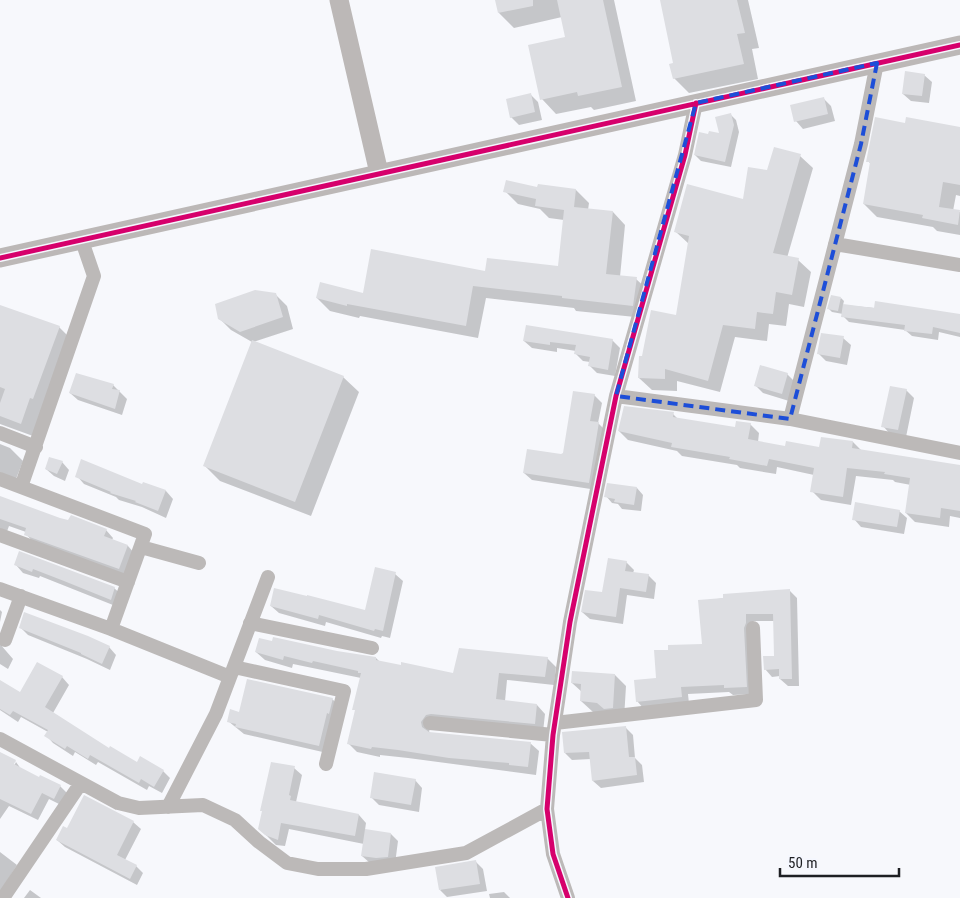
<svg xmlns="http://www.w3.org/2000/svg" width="960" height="898" font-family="'Roboto Condensed',sans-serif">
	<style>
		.shadow { fill: #0003 }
		.building { fill: #dddee2 }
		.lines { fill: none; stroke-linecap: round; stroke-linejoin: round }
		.street { stroke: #bcb9b8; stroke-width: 14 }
		.secondary { stroke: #bcb8b7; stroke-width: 19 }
		.cycleway-casing { stroke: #f5f7fe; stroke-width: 8 }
		.cycleway { stroke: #d6006c; stroke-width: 5 }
		.marked { fill: none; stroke: #1d4ed8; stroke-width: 4; stroke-dasharray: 10 6; stroke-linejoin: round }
	</style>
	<rect width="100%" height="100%" fill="#f7f8fc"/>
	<path class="shadow" d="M496,0H614L636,101L594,110L591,107L556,114L542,99L567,38L562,17L514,28L499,13Z
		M661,0H748L759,48L752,49L758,79L689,93L674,78L675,64Z
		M924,75L932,82L929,103L911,101L903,94Z
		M531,95L538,102L542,120L519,125L511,117Z
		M824,99L831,106L835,121L803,129L796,121Z
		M730,114L736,120L739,132L731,167L701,161L695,155L709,136L721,134Z
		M906,124L960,129V196L956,195L953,211L960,212V235L937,231L933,227L877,217L864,204L871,164L868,161Z
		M800,156L813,168L787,258L798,260L811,272L804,307L789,304L786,326L769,324L767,341L735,337L720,392L677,381V391L652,390L639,378L643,357L677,317L689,244L676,232L744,200L768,171Z
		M538,188L576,190L589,203L588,210L613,212L625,225L620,277L636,279L649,291L645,318L576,311L574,308L486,298L478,338L360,316L359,318L330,311L317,298L364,295L486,272L559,268L564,220L549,218L540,209L518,204L505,191Z
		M276,295L287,306L293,329L253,342L343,377L359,392L311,516L220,481L205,466L252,342L231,330L219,318Z
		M841,298L844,301L843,305L960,316V337L939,332L938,340L912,336L905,330L849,322L843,316V314L832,312L829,309Z
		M0,306L59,327L72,340L33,436L0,424Z
		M843,338L851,345L847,365L826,361L819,354Z
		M612,340L620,348L615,376L597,373L590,366V362L583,361L576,354V351L557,348V352L532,348L524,341Z
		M787,374L795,382L789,401L763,393L755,385Z
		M113,385L127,399L122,415L78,400L70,393Z
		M906,390L914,398L906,437L890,434L883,426Z
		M594,395L602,403L598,423L606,431L597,490L532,480L524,473L562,456Z
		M673,414L678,419L736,429L750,424L759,433L758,442L786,447L820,449L822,438L853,442L862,451L960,470V518L950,516L949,527L915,522L906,513L911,485L895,482L893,480L856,476L851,505L821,500L812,491L814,475L777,467L776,474L740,468L737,465L682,456L677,451L628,440L619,431Z
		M0,444L10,448L23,461L16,479L0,473Z
		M62,462L69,470L65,481L54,476L46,469Z
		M77,476L143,485L144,483L166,491L173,499L166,518L142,507L119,500L116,497L84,484Z
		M637,488L643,495L641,511L622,509L618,504L612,503L606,496Z
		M0,497L59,519L106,530L113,538L112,540L128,546L135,554L126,576L33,542L26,534V532L9,526L6,534L0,538Z
		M899,511L907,518L904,534L861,527L854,519Z
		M20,553L114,588L122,595L118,607L40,576L39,578L23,573L16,565Z
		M626,562L634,570L633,573L648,575L656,583L654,599L627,595L623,624L590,619L582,612L603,593Z
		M395,574L403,581L390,638L382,636L381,638L326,622L325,626L279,613L271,606L366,611Z
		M790,591L797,598L799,686H788L780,679V676L772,677L765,669L776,657L775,621H753V694L733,695L729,692L688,694L689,704L644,709L637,701L657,679L669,651L703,645L699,601Z
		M0,610L2,612L0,622Z
		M20,627L109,647L116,655L110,670L87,659L28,635Z
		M0,644L13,659L8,669L0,664Z
		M256,652H337L376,658L380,662L454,675L547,658L556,667L554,685L507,680L505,701L537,705L545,714L543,732L435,723L429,731L430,733L530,743L539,751L536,775L408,758L380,755V757L357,752L349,744L356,711L354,709L361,678L293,664L292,668L265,660Z
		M615,675L626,686L624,719L593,712L581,701L582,692L572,683Z
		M62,677L69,685L53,713L110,750L137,763L163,771L170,778L162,793L149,786L147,790L98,762L96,765L75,752L73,756L53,743L46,735L48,732L21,717L18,722L0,710V689L21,694Z
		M332,699L340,706L327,753L244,734L228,721L240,713Z
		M625,727L633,735L635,758L642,765L644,782L601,788L593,781L591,759L572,760L565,753Z
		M0,754L16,762H13L12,770L16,762L21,769L40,779L60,786L67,793L61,805L49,799L38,820L9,806L0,819Z
		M294,768L302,775L296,802L359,815L366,823L365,830L391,834L398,841L395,864L370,863L362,856L364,844L289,829L285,846L276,845L267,836L259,829Z
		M415,780L422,788L419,812L379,805L372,798Z
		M133,822L141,829L125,860L136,866L143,873L137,885L65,847L57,840L67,830Z
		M0,852L17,865L0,892Z
		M476,862L483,869L487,891L447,897L440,890Z
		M30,890L41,898H24Z
		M504,892L510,898H490L489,894Z"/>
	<path class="building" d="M495,0H533V6L498,13Z
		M557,0H603L622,87L578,96L577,92L540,100L528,45L565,37Z
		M660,0H737L745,33L737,34L744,64L673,79L669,64L673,63Z
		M905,71L925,74L922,96L902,94Z
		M531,93L535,112L510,118L506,99Z
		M824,97L828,114L794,122L790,105Z
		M731,113L734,125L725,162L694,155L699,132L708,134L709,131L719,133L715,117Z
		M875,117L905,123L906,117L960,127V185L943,182L939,207L960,210L958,225L922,218L923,215L863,204L870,162H866Z
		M774,147L801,154L773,253L799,258L792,295L776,292L773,314L757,312L755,329L723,325L708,381L665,369V379L638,378L639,356H642L651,310L676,315L689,236L674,232L687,184L743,199L748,167L767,170Z
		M506,180L537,187L538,184L576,189L574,207L613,211L606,274L637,277L633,306L562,298V296L473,286L466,326L347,304V306L316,298L320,282L363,293L371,249L485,271L487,258L558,266L564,210L535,206L536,199L503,192Z
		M255,290L276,293L283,317L240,332L218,319L215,304Z
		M831,295L841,297L838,311L827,309Z
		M875,301L960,314V333L933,327L932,334L904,331L905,325L841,317L843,304L874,308Z
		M0,305L60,326L33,399L30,398L21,424L0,416V403L5,389L0,387Z
		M526,325L613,339L608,370L588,366L590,357L574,354L576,345L550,342V345L523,341Z
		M821,333L844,336L840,358L817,354Z
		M252,340L344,376L295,502L203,466Z
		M760,365L788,373L782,394L754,386Z
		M76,373L114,384L112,389L120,390L115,409L69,393Z
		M890,386L907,389L898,430L881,427Z
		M573,391L595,394L590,421L599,422L589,483L523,473L527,449L561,454L563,453Z
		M624,406L674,412L673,417L735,427L736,421L751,423L748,439L785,446L786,441L819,447L821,437L853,441L852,448L960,465V511L941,508L940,518L905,513L910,478L884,474L885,472L847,468L843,497L810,492L814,468L769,459L767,466L729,459L730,457L671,447L672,443L618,431Z
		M49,457L63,461L57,474L45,469Z
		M81,459L142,484L143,482L166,490L158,511L135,502L136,501L110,493L111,492L75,477Z
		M607,483L637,487L634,505L614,502L615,499L604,497Z
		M0,496L60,518L68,520L71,515L107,529L104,536L128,545L119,569L24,535L26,528L0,519Z
		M855,502L900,510L897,527L852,520Z
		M19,551L115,587L111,600L64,581L33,569L32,572L14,565Z
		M608,558L627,561L625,571L649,574L646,592L620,588L616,617L581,612L585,590L602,592Z
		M375,567L396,572L383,631L375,629L374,631L319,615L318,619L270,606L274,588L307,596V595L365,610Z
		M790,589L792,679H779V669L764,670L763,656H774L773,614H746V623L744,628L747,687L724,688V685L681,687L682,697L636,702L634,680L656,678L654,650H668V645L702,644L698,600L723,598V594Z
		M24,612L88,636L110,646L102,664L81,654V653L19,628Z
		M273,637L337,651L376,657V660L401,665V662L453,673L459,648L548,657L545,677L499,673L496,699L537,704L535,724L431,714L426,715L421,722L422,727L429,732L531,742L528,767L509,765V763L449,758L398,750L372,747L371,749L347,744L355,710H352L361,673H358V671L313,661L312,663L284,656L283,660L255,652L259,638L272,641Z
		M37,662L63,676L45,707L109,748L110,746L137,762L140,756L164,770L154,787L141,779L139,783L90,755L88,759L67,746L65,749L44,736L48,730L13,711L10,715L0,709V680L20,692Z
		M572,671L615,674L613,708L604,709L597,703L580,701L581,684L571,683Z
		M247,679L333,698L329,714L327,713L319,746L235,727L236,724L227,722L230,709L239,712Z
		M626,726L629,757H635L637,775L592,781L589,752L564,753L562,732Z
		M0,752L16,760L14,764L39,777L40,775L61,785L54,799L42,793L31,814L0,799Z
		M271,762L295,766L289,795L291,796L290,800L359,814L355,836L281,823L278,840L265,835L258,829L262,811H260Z
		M374,772L416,779L411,805L370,798Z
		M84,795L134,821L117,855L137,865L130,879L56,840L63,826L67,828Z
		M365,829L391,833L388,857L376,858L361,856Z
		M476,860L480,884L439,890L435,867Z"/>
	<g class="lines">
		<path class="street" d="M835,244L960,265
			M616,396L790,419L861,144L877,63
			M790,419L960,453
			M0,433L36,447
			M0,479L145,534L111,629L0,589
			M21,487L94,276L82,241
			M0,535L128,582
			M141,547L199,563
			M250,623L372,648
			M111,629L230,677
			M5,640L21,596
			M234,667L344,691L326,764
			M430,723L553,735
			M555,723L756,700L753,628
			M0,739L118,803L139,808L203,805L235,820L259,842L287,863L318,869H366L466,853L547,809
			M168,807L216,714L268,577
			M3,898L81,783
			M568,898L553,854L547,809L553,735L570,622L616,396L685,155L696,103"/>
		<path class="secondary" d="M339,0L379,173
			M0,258L960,45"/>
		<defs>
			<path id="cycleway" d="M0,258L960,45
				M568,898L553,854L547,809L553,735L570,622L616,396L685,155L696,103"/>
		</defs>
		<use href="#cycleway" class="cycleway-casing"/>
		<use href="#cycleway" class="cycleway"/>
	</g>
	<path class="marked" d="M877,63L861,144L790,419L616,396L696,103Z"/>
	<path d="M780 868v8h119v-8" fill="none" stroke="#1e1f23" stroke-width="2.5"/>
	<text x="788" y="868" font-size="15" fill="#1e1f23" stroke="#f5f7fe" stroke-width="4" paint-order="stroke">50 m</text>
</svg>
